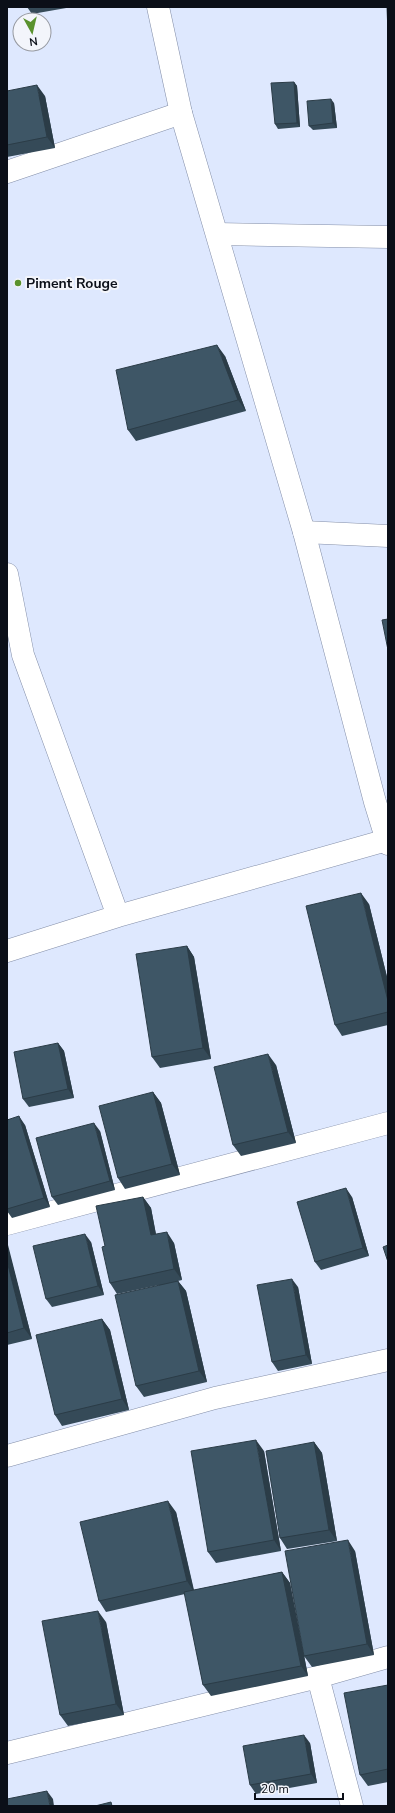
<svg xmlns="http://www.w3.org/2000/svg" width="395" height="1813" font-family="'Nunito Sans',sans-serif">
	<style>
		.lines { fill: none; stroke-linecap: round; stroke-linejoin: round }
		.street-casing { stroke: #848fa9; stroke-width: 23 }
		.secondary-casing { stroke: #848fa9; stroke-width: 23 }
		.street { stroke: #fff; stroke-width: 22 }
		.secondary { stroke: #fff; stroke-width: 22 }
		.wall { fill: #354a58 }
		.shaded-wall { fill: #2b3c47 }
		.building { fill: #3e5666; stroke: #2b3c47 }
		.poi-dot { fill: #5a922e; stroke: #f3f5fb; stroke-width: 1.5 }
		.labels { text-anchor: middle; stroke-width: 4; stroke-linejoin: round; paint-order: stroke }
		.poi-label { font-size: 14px; font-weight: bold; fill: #0b0f18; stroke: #f3f5fb; text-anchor: start }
	</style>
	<rect width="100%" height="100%" fill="#dee8fe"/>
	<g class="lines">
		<defs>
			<path id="street" d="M7,172L181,113
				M218,234L388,237
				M304,532L388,536
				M7,574L23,655L118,916
				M7,951L118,916L387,840
				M7,1224L388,1123
				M318,1677L352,1806
				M7,1753L318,1677L388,1657"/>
			<path id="secondary" d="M158,7L181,113L304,532L375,802L388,844
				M7,1456L215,1398L388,1360"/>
		</defs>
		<use href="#street" class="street-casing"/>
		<use href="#secondary" class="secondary-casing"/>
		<use href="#street" class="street"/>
		<use href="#secondary" class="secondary"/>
	</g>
	<path class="wall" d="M27,7H72L32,14Z
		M294,82L297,86L300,127L278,129L275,124Z
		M7,91L45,96L55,148L7,157Z
		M334,103L337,128L313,130L309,126Z
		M225,356L246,411L136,441L128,430Z
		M369,904L388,981V1025L342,1036L335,1025Z
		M187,946L194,957L211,1059L160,1068L152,1057Z
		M58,1043L64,1051L74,1098L29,1107L23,1099Z
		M276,1065L296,1143L241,1156L233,1145Z
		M153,1092L161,1103L180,1175L125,1189L118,1178Z
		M7,1120L25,1125L50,1207L12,1218L7,1211Z
		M100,1131L115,1190L58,1205L52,1197Z
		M143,1197L151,1208L156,1234L174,1243L182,1280L178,1281L186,1291L207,1382L144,1397L136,1386L159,1285L117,1294L110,1283L105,1246Z
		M352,1197L369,1256L321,1270L315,1262Z
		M91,1242L104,1295L52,1307L46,1299Z
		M7,1244L32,1339L7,1345Z
		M298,1287L312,1364L278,1371L272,1362Z
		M102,1319L110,1330L129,1410L62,1426L55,1415Z
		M314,1442L322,1453L337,1541L287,1549L280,1538Z
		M264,1451L281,1551L216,1563L208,1552Z
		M176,1512L194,1590L282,1572L290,1583L308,1676L211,1696L203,1685L185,1594L106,1612L99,1601Z
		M355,1551L374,1655L312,1667L304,1656Z
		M106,1622L124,1715L68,1726L60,1715Z
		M388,1685V1782L368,1786L360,1775Z
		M310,1743L317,1783L256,1794L250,1785Z"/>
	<path class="shaded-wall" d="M294,82L297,86L300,127L297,123Z
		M37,85L45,96L55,148L47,137Z
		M331,99L334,103L337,128L333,123Z
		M217,345L225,356L246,411L238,400Z
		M361,893L369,904L388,981V1001Z
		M187,946L194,957L211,1059L203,1048Z
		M58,1043L64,1051L74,1098L68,1089Z
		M268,1054L276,1065L296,1143L288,1132Z
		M153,1092L161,1103L180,1175L172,1164Z
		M19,1116L25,1125L50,1207L44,1198Z
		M94,1123L100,1131L115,1190L110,1181Z
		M346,1188L352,1197L369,1256L363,1248Z
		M143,1197L151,1208L158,1246L151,1235Z
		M167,1232L174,1243L182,1280L174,1269Z
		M85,1234L91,1242L104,1295L98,1286Z
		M7,1244L8,1245L32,1339L24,1328L7,1261Z
		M292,1279L298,1287L312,1364L306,1355Z
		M178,1281L186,1291L207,1382L199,1371Z
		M102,1319L110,1330L129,1410L122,1399Z
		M256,1440L264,1451L281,1551L274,1540Z
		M314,1442L322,1453L337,1541L329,1530Z
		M168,1501L176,1512L194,1592L187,1581Z
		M348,1540L355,1551L374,1655L367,1644Z
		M282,1572L290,1583L308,1676L301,1666Z
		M98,1611L106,1622L124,1715L116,1704Z
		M304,1735L310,1743L317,1783L311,1774Z
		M47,1791L53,1799L54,1806H50Z"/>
	<path class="building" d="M387,7H388V34Z
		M294,82L297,123L275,124L271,83Z
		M37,85L47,137L7,145V91Z
		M331,99L333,123L309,126L307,101Z
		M217,345L238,400L128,430L116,370Z
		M388,619V650L382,620Z
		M361,893L388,1001V1012L335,1025L306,906Z
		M187,946L203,1048L152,1057L136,954Z
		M58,1043L68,1089L23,1099L14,1052Z
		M268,1054L288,1132L233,1145L214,1067Z
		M153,1092L172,1164L118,1178L99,1106Z
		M19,1116L44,1198L7,1209V1120Z
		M94,1123L110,1181L52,1197L36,1138Z
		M346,1188L363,1248L315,1262L297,1202Z
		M143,1197L151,1235L167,1232L174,1269L110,1283L102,1247L105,1246L96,1206Z
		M85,1234L98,1286L46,1299L33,1246Z
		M388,1245V1262L383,1247Z
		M7,1261L24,1328L7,1333Z
		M292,1279L306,1355L272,1362L257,1285Z
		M178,1281L199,1371L136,1386L115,1295Z
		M102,1319L122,1399L55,1415L36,1335Z
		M256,1440L274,1540L208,1552L191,1451Z
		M314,1442L329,1530L280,1538L266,1451Z
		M168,1501L187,1581L99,1601L80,1522Z
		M348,1540L367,1644L304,1656L285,1551Z
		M282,1572L301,1666L203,1685L184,1592Z
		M98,1611L116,1704L60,1715L42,1621Z
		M388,1685V1769L360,1775L344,1693Z
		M304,1735L311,1774L250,1785L243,1746Z
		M47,1791L50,1806H7V1799Z
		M111,1802L112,1806H95Z"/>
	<circle class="poi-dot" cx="18" cy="283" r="4"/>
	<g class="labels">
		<g class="poi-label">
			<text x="26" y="288">Piment Rouge</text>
		</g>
	</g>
	<rect width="395" height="1813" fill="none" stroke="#0b0f18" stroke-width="16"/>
	<g transform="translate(32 32) rotate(172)"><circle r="19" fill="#f3f5fb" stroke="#9699a0"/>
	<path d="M0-3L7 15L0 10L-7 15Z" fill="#5a922e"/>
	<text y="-6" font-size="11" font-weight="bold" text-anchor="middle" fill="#0b0f18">N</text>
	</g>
	<path d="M255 1793v6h88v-6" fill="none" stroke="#0b0f18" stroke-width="2"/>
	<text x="261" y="1793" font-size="12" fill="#0b0f18" stroke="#f3f5fb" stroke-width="3" paint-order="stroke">20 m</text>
</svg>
